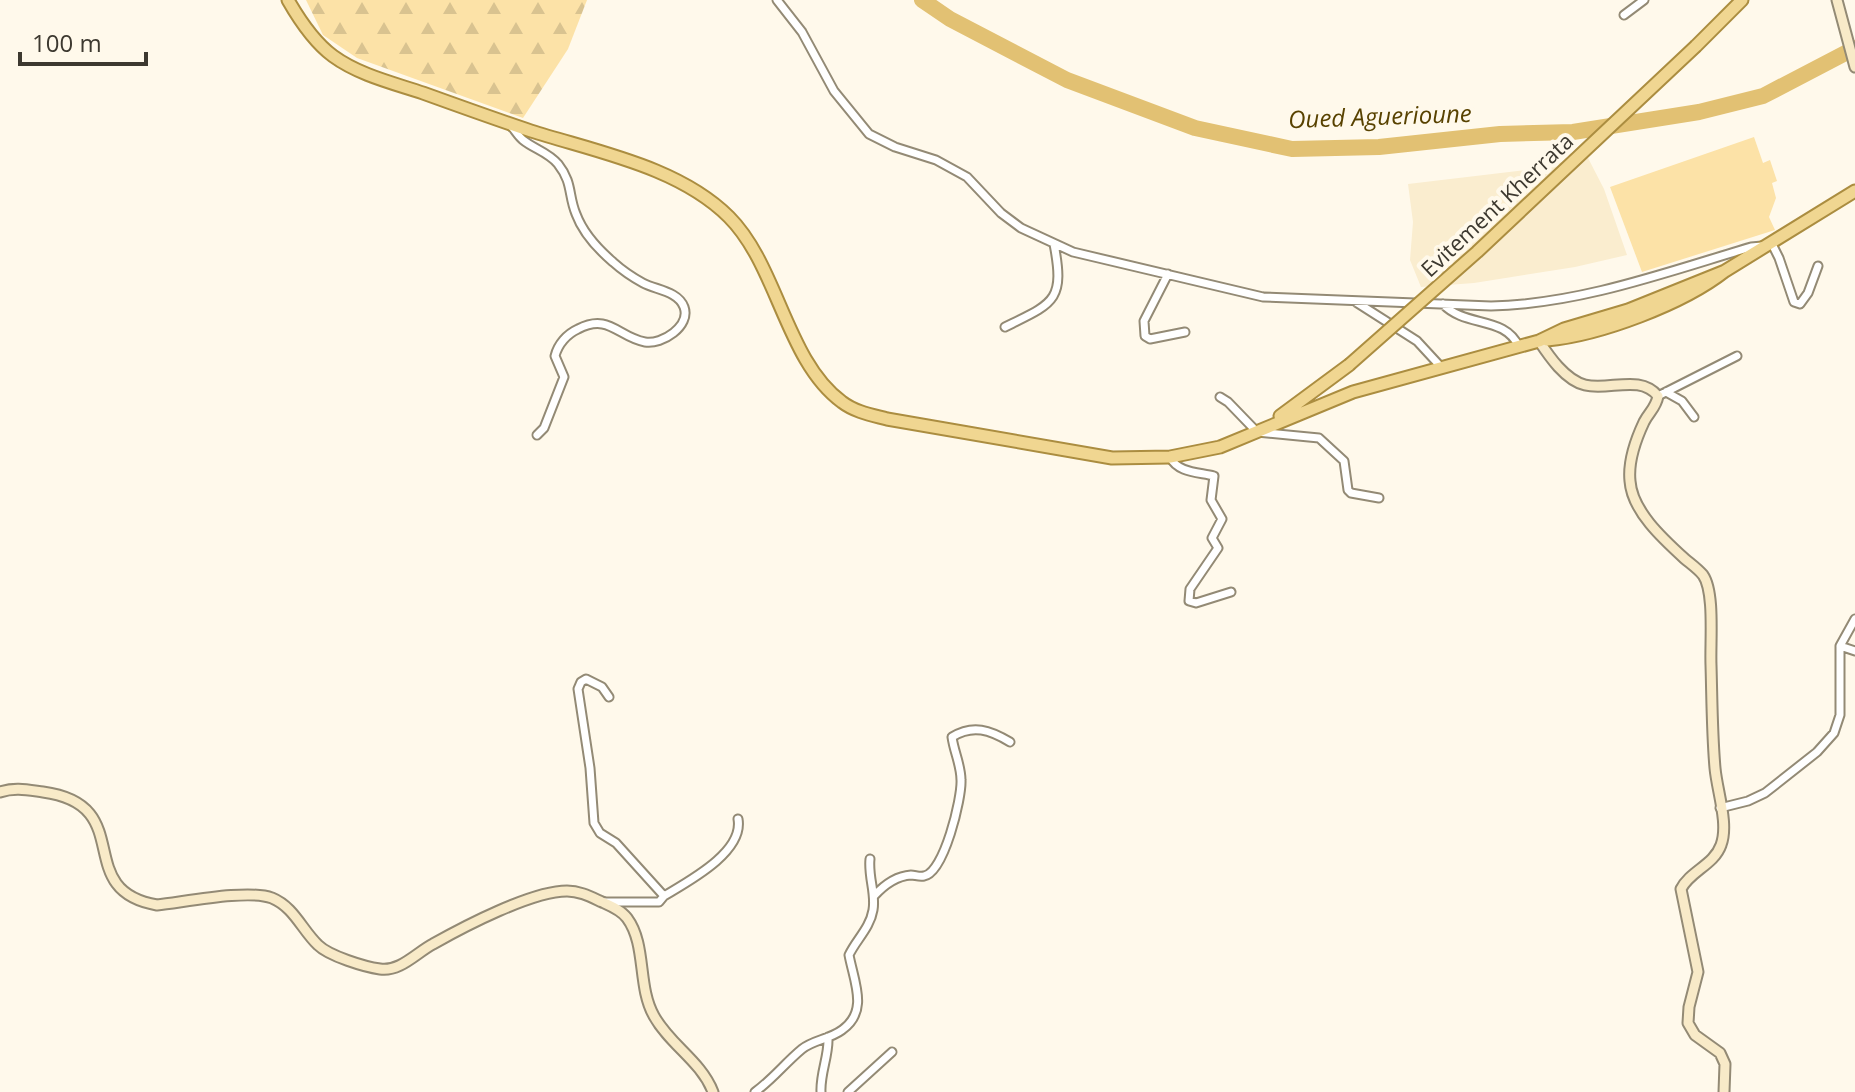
<svg xmlns="http://www.w3.org/2000/svg" width="1855" height="1092" font-family="'Open Sans',sans-serif">
	<style>
		.built { fill: #faedcf }
		.green { fill: #fce2a7 }
		.forest { fill: url(#forest-firs) }
		.lines { fill: none; stroke-linecap: round; stroke-linejoin: round }
		.river { stroke: #e2c173; stroke-width: 16 }
		.street-casing { stroke: #938a75; stroke-width: 11 }
		.secondary-casing { stroke: #938a75; stroke-width: 13 }
		.primary-casing { stroke: #ab8d40; stroke-width: 15 }
		.street { stroke: #fff; stroke-width: 7 }
		.secondary { stroke: #f8eac8; stroke-width: 9 }
		.primary { stroke: #f0d691; stroke-width: 11 }
		.primary-bridge-casing { stroke: #ab8d40; stroke-width: 15; stroke-linecap: butt }
		.primary-bridge { stroke: #f0d691; stroke-width: 11 }
		.labels { text-anchor: middle; stroke-width: 8; stroke-linejoin: round; paint-order: stroke }
		.street-label { font-size: 22px; fill: #3d3930; stroke: #fff9eb }
		.water-label { font-size: 24px; font-style: italic; fill: #584200; stroke: #fff9eb }
	</style>
	<defs>
		<pattern id="forest-firs" width="22" height="20" patternUnits="userSpaceOnUse" patternTransform="scale(2)"><rect width="22" height="20" fill="#fce2a7"/><path d="M5 1l3.5 6h-7zM16 11l3.5 6h-7z" fill="#d9c390"/></pattern>
	</defs>
	<rect width="100%" height="100%" fill="#fff9eb"/>
	<path class="built" d="M1587,156L1604,189L1627,255L1575,267L1474,283L1421,287L1410,260L1413,222L1408,184L1527,170Z"/>
	<path class="green" d="M1754,137L1763,163L1770,160L1777,181L1772,183L1776,198L1769,217L1775,230L1642,272L1610,187Z"/>
	<path class="forest" d="M306,0H587L568,49L523,118L357,58L323,35Z"/>
	<g class="lines">
		<path class="river" d="M922,0L950,19L1067,80L1195,128L1292,149L1379,147L1500,134L1573,132L1699,112L1763,96L1855,48"/>
		<defs>
			<path id="street" d="M777,0L802,32L834,91L869,134L895,147L936,160L967,177L1001,213L1021,228L1073,252L1263,297L1491,306C1580,304 1667,272 1751,247L1762,246
				M1624,15L1644,0
				M511,126C515,130 518,136 523,140C534,149 548,152 558,164C573,183 568,195 576,214C583,233 599,250 613,262C623,271 632,277 643,283C656,290 678,291 684,307C691,326 662,345 645,342C618,337 609,313 578,329C567,334 558,344 555,356L564,377L544,428L537,435
				M1771,242L1779,258L1794,302L1800,304L1808,293L1818,266
				M1168,274L1144,321L1145,336L1150,339L1185,332
				M1356,302L1417,341L1441,367
				M1443,304C1465,328 1505,315 1519,347
				M1005,327C1054,303 1065,301 1054,244
				M1666,392L1682,401L1694,417
				M1658,396L1737,356
				M1220,397L1228,402L1257,432L1319,438L1344,461L1348,490L1351,493L1379,498
				M1170,457C1178,473 1198,472 1214,476L1211,500L1222,519L1212,538L1218,548L1190,589L1189,601L1196,603L1231,592
				M1840,646L1855,651
				M1720,808L1748,801L1765,793L1817,752L1834,733L1840,715V646L1855,619
				M664,896C689,881 744,852 738,819
				M874,896C884,885 896,876 911,875C915,875 919,877 924,876C944,873 962,798 961,780C961,765 954,752 952,737C973,724 990,730 1010,742
				M605,902H659L664,896L616,843L600,833L594,823L590,768L578,689L581,682L586,679L602,687L609,697
				M755,1092C773,1079 785,1063 802,1049C813,1040 830,1039 842,1030C869,1011 854,982 849,955C856,940 870,928 873,910C876,893 868,877 870,859
				M821,1092C820,1073 829,1056 828,1037
				M848,1092L892,1052"/>
			<path id="secondary" d="M1837,0L1855,67
				M1539,341C1549,356 1565,380 1585,385C1609,391 1640,374 1658,396C1656,408 1649,412 1644,422C1636,439 1628,462 1630,481C1632,511 1663,539 1685,559C1691,564 1698,569 1703,575C1715,592 1710,643 1711,665C1712,699 1712,734 1715,768C1717,791 1729,824 1721,845C1714,865 1690,871 1681,889L1698,972L1689,1007L1688,1023L1695,1035L1720,1053L1725,1064L1724,1092
				M0,792C15,787 28,790 43,792C139,805 70,890 157,905C185,902 248,889 272,898C294,907 302,930 318,945C329,956 365,967 380,969C400,972 416,953 433,944C465,926 532,891 567,891C580,891 591,897 602,902C611,906 621,910 627,918C647,945 637,986 654,1016C670,1045 701,1061 713,1092"/>
			<path id="primary" d="M288,0C300,21 314,42 333,56C359,75 393,83 423,93C459,106 495,119 531,131C597,152 679,167 729,217C778,266 786,361 842,402C855,412 872,415 887,419L1112,458L1170,457L1220,447L1353,392L1539,341L1564,329L1628,310L1725,271
				M1696,46L1742,0
				M1547,340C1600,335 1683,304 1725,271L1855,191
				M1280,416L1349,365"/>
		</defs>
		<use href="#street" class="street-casing"/>
		<use href="#secondary" class="secondary-casing"/>
		<use href="#primary" class="primary-casing"/>
		<use href="#street" class="street"/>
		<use href="#secondary" class="secondary"/>
		<use href="#primary" class="primary"/>
		<defs>
			<path id="primary-bridge" d="M1349,365L1477,252L1696,46"/>
		</defs>
		<use href="#primary-bridge" class="primary-bridge-casing"/>
		<use href="#primary-bridge" class="primary-bridge"/>
	</g>
	<g class="labels">
		<g class="street-label">
			<text transform="translate(1497 205) rotate(-43)" y="8">Evitement Kherrata</text>
		</g>
		<g class="water-label">
			<text transform="translate(1380 117) rotate(-2)" y="8">Oued Aguerioune</text>
		</g>
	</g>
	<path d="M20 52v12h126v-12" fill="none" stroke="#3d3930" stroke-width="4"/>
	<text x="32" y="52" font-size="24" fill="#3d3930" stroke="#fff9eb" stroke-width="6" paint-order="stroke">100 m</text>
</svg>
